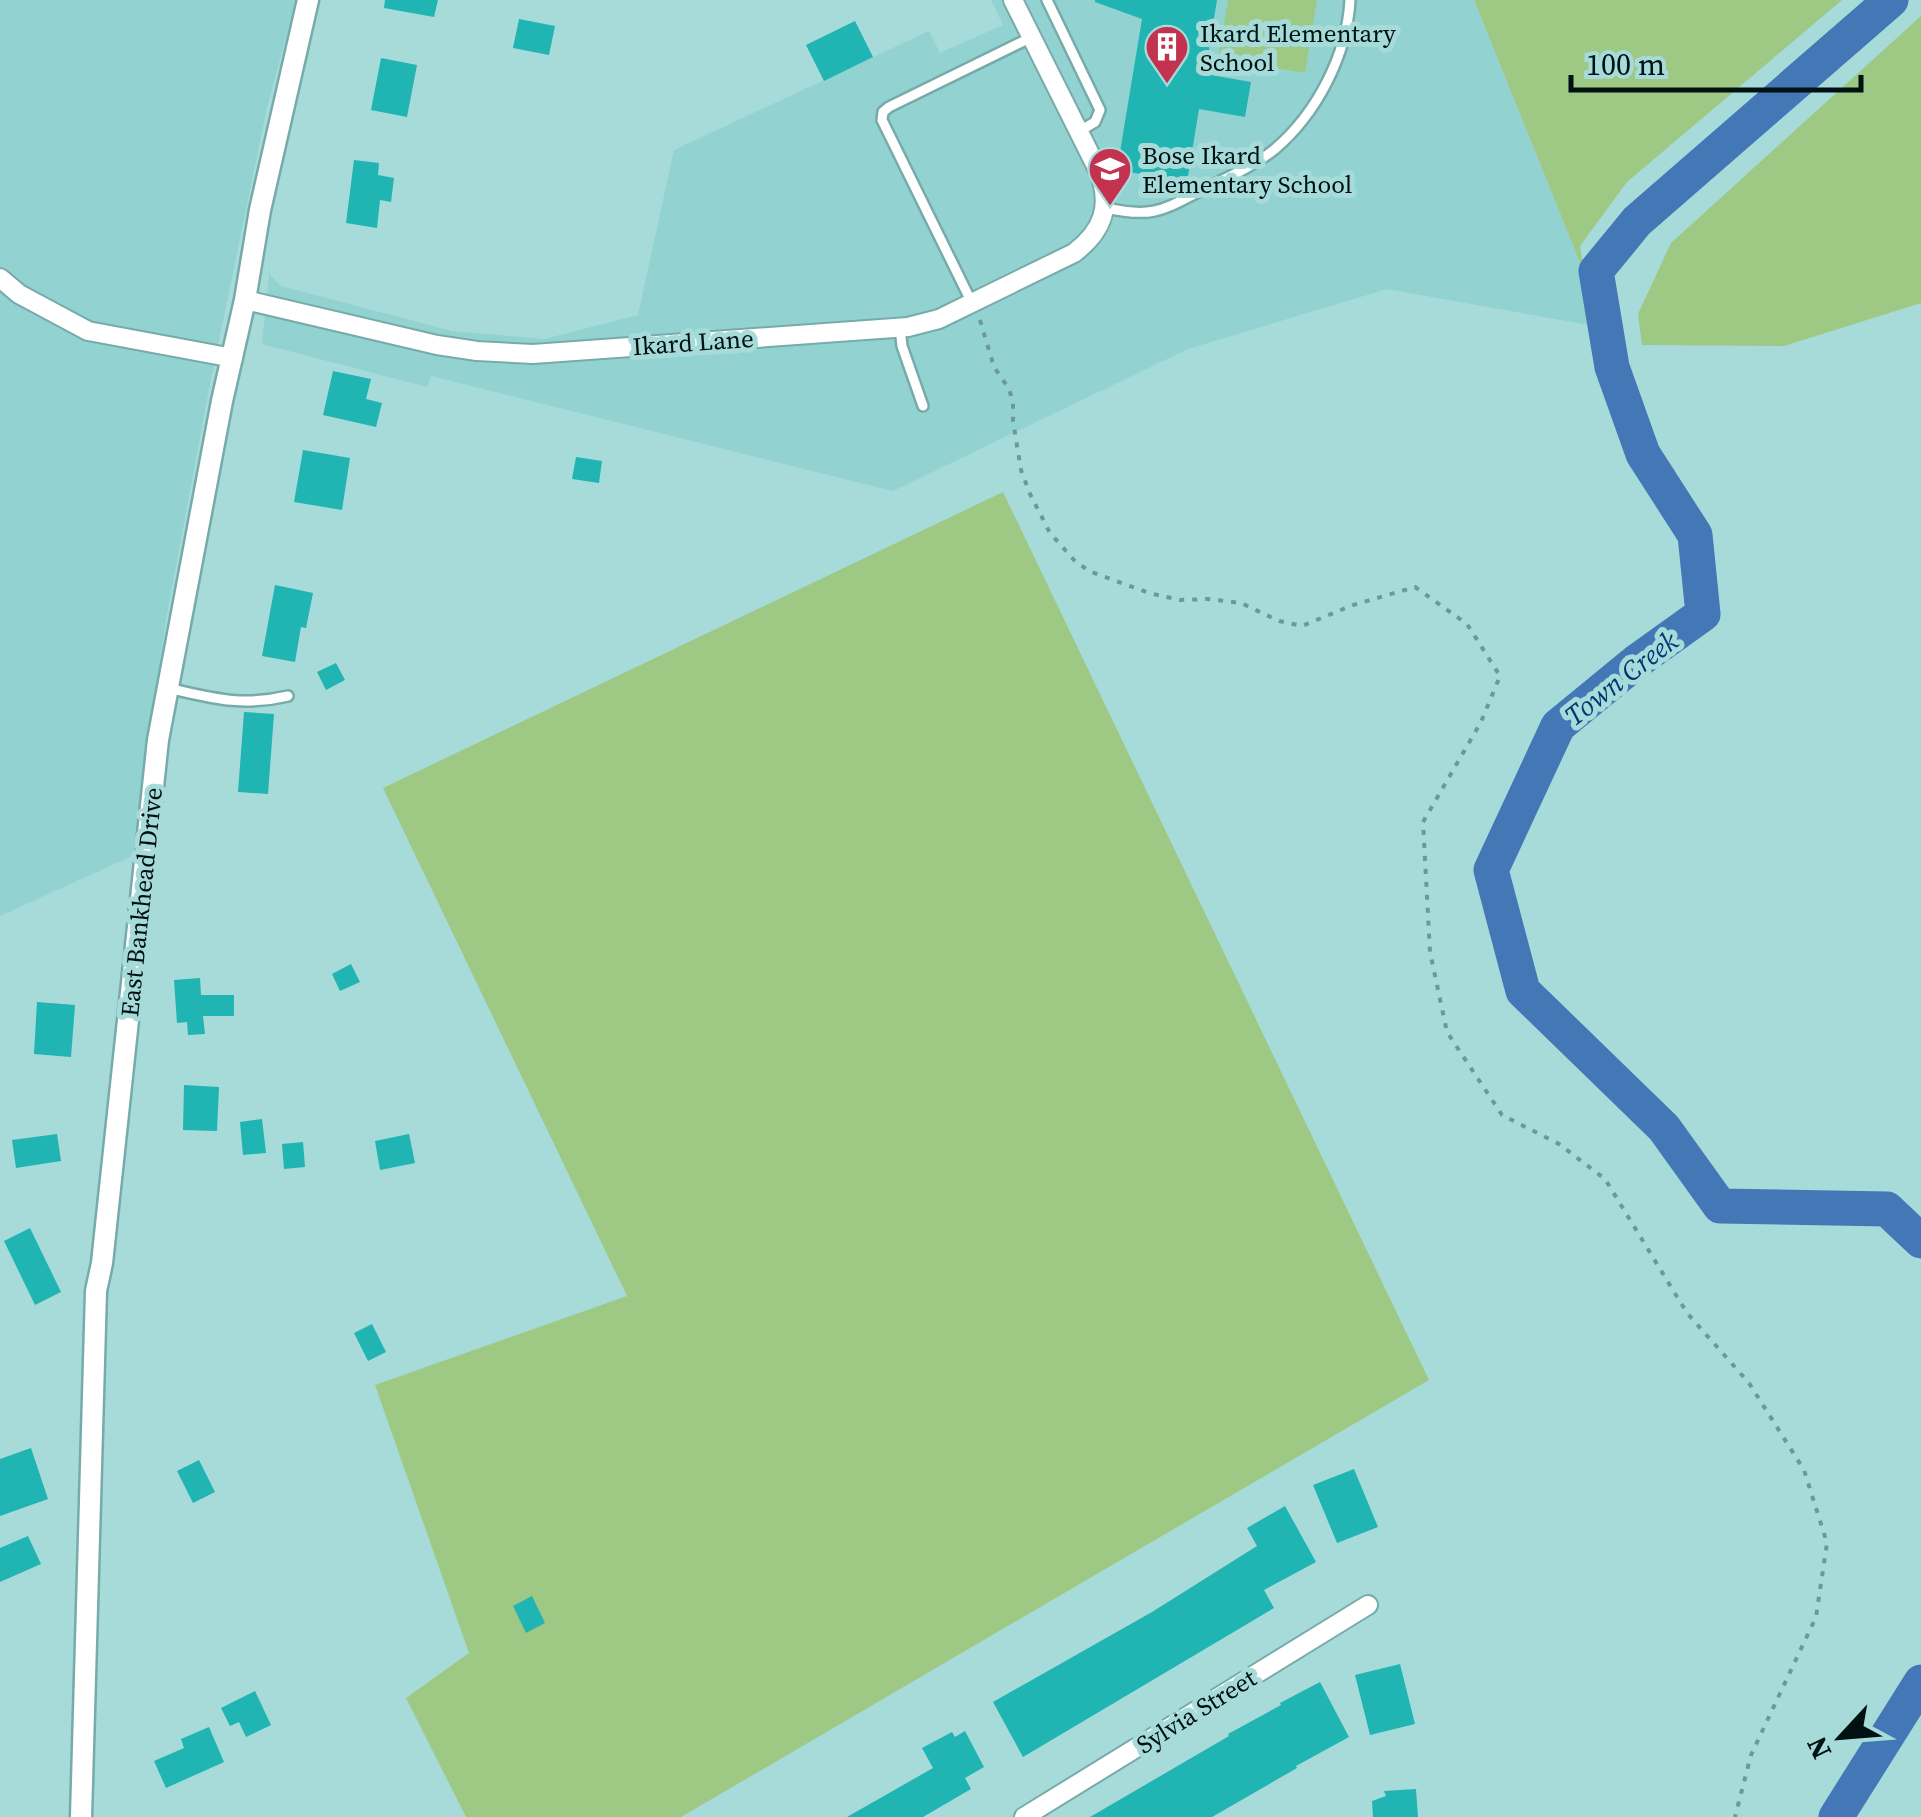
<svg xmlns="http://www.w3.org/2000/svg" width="1921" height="1817" font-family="'Source Serif 4',serif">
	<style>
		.built { fill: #92d3d1 }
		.green { fill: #9ec984 }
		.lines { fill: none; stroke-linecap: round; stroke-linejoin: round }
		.river { stroke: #4377b6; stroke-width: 35 }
		.building { fill: #20b4b3 }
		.service-casing { stroke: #77abaa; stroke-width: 14 }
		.minor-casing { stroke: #77abaa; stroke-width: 22 }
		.tertiary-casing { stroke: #77abaa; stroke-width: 25 }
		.path { stroke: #6e9797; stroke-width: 4; stroke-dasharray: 5 8; stroke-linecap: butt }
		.service { stroke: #fff; stroke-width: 9 }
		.minor { stroke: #fff; stroke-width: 18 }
		.tertiary { stroke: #fff; stroke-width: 20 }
		.labels { text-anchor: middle; stroke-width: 10; stroke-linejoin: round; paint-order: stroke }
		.poi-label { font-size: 25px; fill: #011; stroke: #a6dbda; text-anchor: start }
		.street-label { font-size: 25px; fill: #011; stroke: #a6dbda }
		.water-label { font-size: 28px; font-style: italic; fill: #003873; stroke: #a6dbda }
	</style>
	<rect width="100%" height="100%" fill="#a6dbda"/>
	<path class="built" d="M0,0H296L267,108L210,384L166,620L132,856L0,916Z
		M991,0H1474L1585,275L1594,326L1387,289L1188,349L893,491L431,376L427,387L262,344L270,264V275L281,286L452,331L544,339L638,315L674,150L929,31L940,53L1003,25Z"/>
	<path class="green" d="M1228,0H1317L1305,73L1218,59Z
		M1474,0H1842L1627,182L1580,246L1585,275Z
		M1921,16V303L1784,346L1642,345L1638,314L1671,243Z
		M1003,492L1429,1380L681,1817H466L406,1698L469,1653L375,1385L627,1296L383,788Z"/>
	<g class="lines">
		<path class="river" d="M1891,0L1637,221L1596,271L1612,367L1643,454L1695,535L1703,614L1636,662L1558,726L1491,870L1523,991L1664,1128L1720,1206L1887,1209L1921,1241
			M1836,1817L1921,1682"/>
	</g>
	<path class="building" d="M385,0H438L434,17L384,8Z
		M1095,0H1217L1205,74L1251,82L1245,117L1199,109L1187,182L1117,170L1142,19L1095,2Z
		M519,19L555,26L549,55L513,48Z
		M855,21L873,57L824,81L806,45Z
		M381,58L417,65L407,117L371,110Z
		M354,160L379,163L378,175L394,178L391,202L380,200L377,228L346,223Z
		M333,371L371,379L366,399L382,403L376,427L323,415Z
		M303,450L350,458L342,510L294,502Z
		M576,457L602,461L599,483L572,479Z
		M275,585L313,593L306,628L301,627L295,662L262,656Z
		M336,663L345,680L326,690L317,672Z
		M244,712L274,714L268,794L238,792Z
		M351,964L360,982L340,991L332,974Z
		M200,978L201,995H234V1016H203L205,1034L188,1035L187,1022L177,1023L174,980Z
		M37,1002L75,1005L71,1057L34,1054Z
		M184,1085L219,1087L217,1131L183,1130Z
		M262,1119L266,1153L243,1155L240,1122Z
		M57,1134L61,1161L16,1168L12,1140Z
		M409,1134L415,1163L380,1170L375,1141Z
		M303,1142L305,1167L284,1169L282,1144Z
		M30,1228L61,1292L35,1305L4,1241Z
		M372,1324L386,1352L368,1361L354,1333Z
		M31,1448L48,1499L0,1516V1459Z
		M199,1460L215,1492L193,1503L177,1471Z
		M1354,1469L1378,1527L1337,1543L1313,1485Z
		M1285,1506L1316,1562L1264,1590L1274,1608L1023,1757L993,1702L1152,1612L1257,1546L1247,1528Z
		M28,1536L41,1564L0,1582V1548Z
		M532,1596L545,1623L526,1633L513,1606Z
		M1400,1664L1415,1724L1370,1735L1355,1675Z
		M1320,1682L1349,1737L1296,1766L1297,1768L1212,1817H1090L1229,1736L1228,1734L1281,1705L1280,1703Z
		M255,1691L271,1725L246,1737L239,1722L230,1726L221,1708Z
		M209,1727L224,1762L166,1788L154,1761L184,1748L181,1739Z
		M965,1731L984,1767L965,1778L971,1789L923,1817H847L933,1768L922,1748L952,1732L955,1737Z
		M1416,1789L1418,1817H1373L1372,1801L1386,1796L1384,1791Z"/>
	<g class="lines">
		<defs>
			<path id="service" d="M1047,0L1100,110L1095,122L1078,132
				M1106,208C1156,219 1164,209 1208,187C1231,176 1255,165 1275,149C1317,113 1347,55 1350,0
				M972,303L882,120L883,112L889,107L1032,37
				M900,328L902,346L923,406
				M168,688C212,698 242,707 288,696"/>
			<path id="minor" d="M0,278L19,294L88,331L233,358
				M245,300L437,345L477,351L533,354L908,327L939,319L1074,253C1103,231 1112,206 1099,172L1013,0
				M1024,1817L1368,1605"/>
			<path id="tertiary" d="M81,1817L96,1291L102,1263L158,740L222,401L245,300L260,210L308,0"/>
		</defs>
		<use href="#service" class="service-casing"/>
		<use href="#minor" class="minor-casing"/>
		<use href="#tertiary" class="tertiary-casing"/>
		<path class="path" d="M980,320L994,367L1009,389L1013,402V421L1021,470L1030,494L1050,533L1074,560L1089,571L1149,593L1180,600L1208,599L1241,603L1279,621L1302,626L1353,605L1415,587L1467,624L1500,676L1481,722L1423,822L1430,952L1447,1032L1502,1115L1559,1144L1605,1179L1687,1313L1749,1383L1804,1470L1827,1543L1816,1617L1751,1755L1735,1817"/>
		<use href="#service" class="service"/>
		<use href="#minor" class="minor"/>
		<use href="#tertiary" class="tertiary"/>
	</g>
	<defs>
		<symbol id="building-pin" viewBox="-11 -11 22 30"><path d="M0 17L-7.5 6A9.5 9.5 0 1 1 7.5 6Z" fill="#c33350" stroke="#a6dbda"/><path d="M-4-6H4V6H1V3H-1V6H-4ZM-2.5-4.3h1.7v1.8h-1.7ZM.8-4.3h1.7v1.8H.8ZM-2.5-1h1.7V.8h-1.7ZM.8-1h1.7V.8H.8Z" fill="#fff"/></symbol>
		<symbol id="school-pin" viewBox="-11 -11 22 30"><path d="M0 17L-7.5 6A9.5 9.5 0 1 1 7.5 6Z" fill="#c33350" stroke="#a6dbda"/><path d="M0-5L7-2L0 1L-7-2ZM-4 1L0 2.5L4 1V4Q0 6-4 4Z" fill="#fff"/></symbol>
	</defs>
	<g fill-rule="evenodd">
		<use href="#building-pin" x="1142" y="22" width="50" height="68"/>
		<use href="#school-pin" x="1085" y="144" width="50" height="68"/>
	</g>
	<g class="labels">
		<g class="poi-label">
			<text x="1200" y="42">Ikard Elementary<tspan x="1200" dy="29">School</tspan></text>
			<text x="1142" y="164">Bose Ikard<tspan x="1142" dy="29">Elementary School</tspan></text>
		</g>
		<g class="street-label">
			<text transform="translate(693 342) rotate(-4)" y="9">Ikard Lane</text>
			<text transform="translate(141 902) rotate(-84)" y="9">East Bankhead Drive</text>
			<text transform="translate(1196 1711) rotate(-32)" y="9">Sylvia Street</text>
		</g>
		<g class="water-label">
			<text transform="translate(1621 678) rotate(-38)" y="10">Town Creek</text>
		</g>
	</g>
	<g transform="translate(1841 1737) rotate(244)" stroke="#a6dbda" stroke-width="8" paint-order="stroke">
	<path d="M0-8L18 38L0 25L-18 38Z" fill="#001111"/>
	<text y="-15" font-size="28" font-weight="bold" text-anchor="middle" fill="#001111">N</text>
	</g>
	<path d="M1571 75v15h290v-15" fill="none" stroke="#001111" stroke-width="5"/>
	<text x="1586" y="75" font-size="30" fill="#001111" stroke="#a6dbda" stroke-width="8" paint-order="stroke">100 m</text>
</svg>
